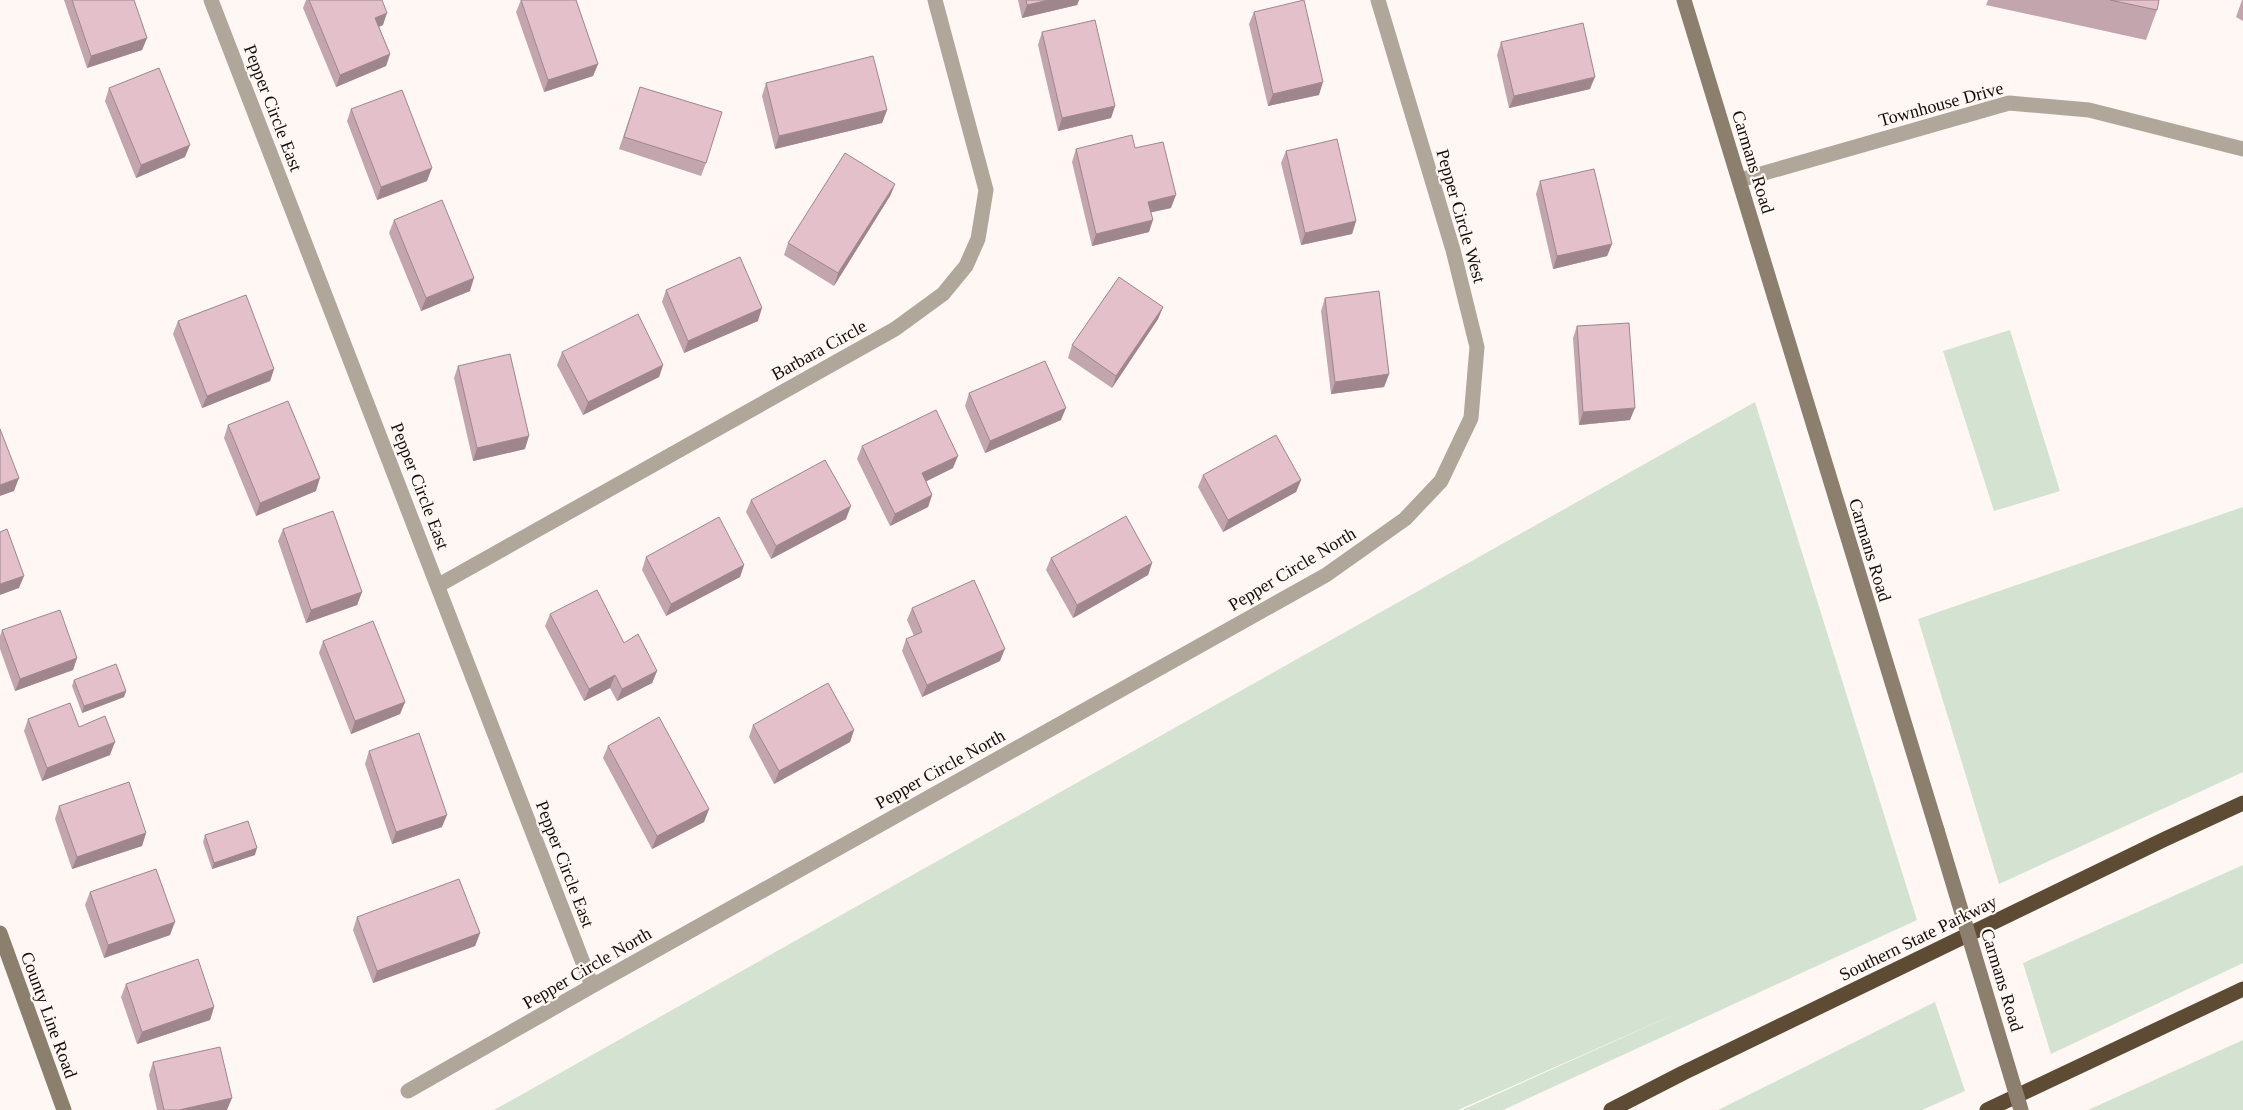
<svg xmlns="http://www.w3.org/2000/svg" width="2243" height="1110" font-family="'Times New Roman',serif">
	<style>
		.green { fill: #d3e2d1 }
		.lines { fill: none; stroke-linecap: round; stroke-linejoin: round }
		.lane { stroke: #b0a79a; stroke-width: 15 }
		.street { stroke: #b0a79a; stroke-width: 15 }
		.secondary { stroke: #8c7f6e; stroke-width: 15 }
		.highway { stroke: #5d4b33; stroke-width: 15 }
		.secondary-bridge { stroke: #8c7f6e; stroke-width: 15 }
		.wall { fill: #c3a5ae }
		.shaded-wall { fill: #9f868d }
		.building { fill: #e3c0ca; stroke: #9f868d }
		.labels { text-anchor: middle; stroke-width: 4.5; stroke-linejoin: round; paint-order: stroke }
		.street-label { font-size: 18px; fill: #160b06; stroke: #fef7f4 }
	</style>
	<rect width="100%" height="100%" fill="#fef7f4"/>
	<path class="green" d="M2010,330L2060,491L1994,511L1943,351Z
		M1755,402L1917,920L1503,1110H1462L1684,1010L1458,1110H494Z
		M2243,507V772L1999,884L1918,619Z
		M2243,865V963L2051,1054L2023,963Z
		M1935,1002L1965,1091L1922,1110H1718Z
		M2243,1040V1110H2088Z"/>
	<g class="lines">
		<path class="lane" d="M1740,180L2009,103L2089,110L2243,149"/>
		<path class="street" d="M211,0L592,986
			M439,585L895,329L943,294L966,266L978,239L986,190L935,0
			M408,1091L592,986L1326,575L1405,519L1441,481L1471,418L1477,347L1453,250L1378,0"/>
		<path class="secondary" d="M1684,0L1937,830
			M0,933L64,1110"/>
		<path class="highway" d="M1611,1110L1683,1073L2163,840L2243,803
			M1987,1110L2243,989"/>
		<path class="secondary-bridge" d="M1937,830L2021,1110"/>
	</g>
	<path class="wall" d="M64,0H134L147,38L142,50L87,68Z
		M306,0H382L383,25L379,27L390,54L386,66L336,87L303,8Z
		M521,0L598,64L593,76L544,92L516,12Z
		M1018,0H1079L1077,5L1022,18Z
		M1988,0H2159L2157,10L2146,40L1986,5Z
		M2242,0H2243V21L2236,17Z
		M1254,12L1319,95L1268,106L1249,24Z
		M1042,32L1115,106L1111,118L1058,131L1038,45Z
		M1501,42L1590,89L1509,108L1497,55Z
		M766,83L887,110L882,123L775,149L762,96Z
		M109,88L185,157L136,178L105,101Z
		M636,99L706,163L701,176L619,149Z
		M351,109L427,181L377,200L347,121Z
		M1135,148L1171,208L1151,212L1149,232L1092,246L1072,162L1076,149Z
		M1286,151L1356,221L1352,234L1301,245L1281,163Z
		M1540,181L1612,244L1607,256L1553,269L1536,194Z
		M895,184L890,196L834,286L784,255L788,243Z
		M394,220L470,291L421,311L389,233Z
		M666,290L758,321L684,353L662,302Z
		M1325,298L1389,374L1384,387L1331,394L1321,311Z
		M1163,307L1158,319L1112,388L1068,358L1072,345Z
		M178,321L274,369L270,381L202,408L173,334Z
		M1577,326L1630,420L1579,425L1573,338Z
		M562,352L663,365L659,377L583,415L557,365Z
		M458,366L525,449L473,461L454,378Z
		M969,393L1061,420L985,453L965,406Z
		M228,425L316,491L256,516L224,438Z
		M862,446L953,468L926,481L932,495L928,507L890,526L857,459Z
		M1203,475L1301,480L1296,492L1223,532L1198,487Z
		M751,500L846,519L771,559L746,512Z
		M283,529L362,592L357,605L306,623L278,541Z
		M646,557L744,565L740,577L666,616L642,570Z
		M1051,558L1152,563L1148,575L1073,618L1046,570Z
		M912,608L1000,661L922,697L902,651L906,639L914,636L907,620Z
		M550,614L624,643L657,671L652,683L617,701L610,688L584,701L545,626Z
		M2,630L77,658L73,670L15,691L0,649V636Z
		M323,641L405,702L400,714L351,734L319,653Z
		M74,680L126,691L124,697L82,713L72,686Z
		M28,719L79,727L110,755L42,781L24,731Z
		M753,725L854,730L850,742L774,784L749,737Z
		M608,746L709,809L704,822L652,849L603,758Z
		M369,751L442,827L392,844L365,764Z
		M59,806L146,833L142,846L72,869L55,819Z
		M205,835L255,855L212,869L203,842Z
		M90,892L170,935L104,958L85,905Z
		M357,917L480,933L475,946L373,983L353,930Z
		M126,984L214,1007L210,1020L137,1044L121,997Z
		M153,1062L227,1110H157L149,1075Z"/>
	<path class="shaded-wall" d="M1049,0H1079L1077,5L1022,18L1027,5Z
		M387,13L383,25L371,30L375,18Z
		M147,38L142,50L87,68L91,56Z
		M390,54L386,66L336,87L340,75Z
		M598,64L593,76L544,92L548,80Z
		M1595,77L1590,89L1509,108L1514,96Z
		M1323,82L1319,95L1268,106L1273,94Z
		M1115,106L1111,118L1058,131L1062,118Z
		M887,110L882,123L775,149L779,136Z
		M190,145L185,157L136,178L141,165Z
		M432,168L427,181L377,200L381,187Z
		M895,184L890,196L834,286L838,273Z
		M1176,195L1171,208L1144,214L1148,202Z
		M1153,220L1149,232L1092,246L1096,234Z
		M1356,221L1352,234L1301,245L1305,233Z
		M1612,244L1607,256L1553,269L1557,256Z
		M474,278L470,291L421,311L426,298Z
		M1163,307L1158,319L1112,388L1116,376Z
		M762,308L758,321L684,353L688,341Z
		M663,365L659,377L583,415L588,402Z
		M274,369L270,381L202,408L207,396Z
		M1389,374L1384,387L1331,394L1335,382Z
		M1066,408L1061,420L985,453L990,441Z
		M1635,408L1630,420L1579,425L1583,412Z
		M529,436L525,449L473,461L477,448Z
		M958,456L953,468L917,486L922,473Z
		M19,478L14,491L0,496V485Z
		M320,478L316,491L256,516L260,503Z
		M1301,480L1296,492L1223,532L1228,520Z
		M932,495L928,507L890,526L895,514Z
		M851,506L846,519L771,559L776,546Z
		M1152,563L1148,575L1073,618L1077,605Z
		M744,565L740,577L666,616L671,604Z
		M24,576L19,588L0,595V584Z
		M362,592L357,605L306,623L311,610Z
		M1005,649L1000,661L922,697L927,685Z
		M77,658L73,670L15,691L20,679Z
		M657,671L652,683L617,701L622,689Z
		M615,675L610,688L584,701L589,689Z
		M126,691L124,697L82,713L84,706Z
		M405,702L400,714L351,734L355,721Z
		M854,730L850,742L774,784L779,771Z
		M115,742L110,755L42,781L47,768Z
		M709,809L704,822L652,849L657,836Z
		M447,815L442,827L392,844L396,832Z
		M146,833L142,846L72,869L77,857Z
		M257,848L255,855L212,869L214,863Z
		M175,922L170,935L104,958L108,945Z
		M480,933L475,946L373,983L377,971Z
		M214,1007L210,1020L137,1044L142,1032Z
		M232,1098L227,1110H179Z"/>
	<path class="building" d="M72,0H134L147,38L91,56Z
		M309,0H382L387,13L375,18L390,54L340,75Z
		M521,0H576L598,64L548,80Z
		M1026,0H1049L1027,5Z
		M1304,0L1323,82L1273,94L1254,12Z
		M2110,0H2159L2157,10Z
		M1095,20L1115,106L1062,118L1042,32Z
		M1583,23L1595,77L1514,96L1501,42Z
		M873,56L887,110L779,136L766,83Z
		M159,68L190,145L141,165L109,88Z
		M640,87L722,112L706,163L624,137Z
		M402,90L432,168L381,187L351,109Z
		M1132,135L1135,148L1163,142L1176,195L1148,202L1153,220L1096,234L1076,149Z
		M1337,139L1356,221L1305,233L1286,151Z
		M845,153L895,184L838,273L788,243Z
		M1594,169L1612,244L1557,256L1540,181Z
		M442,200L474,278L426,298L394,220Z
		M740,257L762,308L688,341L666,290Z
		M1119,277L1163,307L1116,376L1072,345Z
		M1379,291L1389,374L1335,382L1325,298Z
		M246,295L274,369L207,396L178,321Z
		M638,314L663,365L588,402L562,352Z
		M1629,323L1635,408L1583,412L1577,326Z
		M510,354L529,436L477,448L458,366Z
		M1045,361L1066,408L990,441L969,393Z
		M288,401L320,478L260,503L228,425Z
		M936,410L958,456L922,473L932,495L895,514L862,446Z
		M0,429L19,478L0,485Z
		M1276,435L1301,480L1228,520L1203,475Z
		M825,460L851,506L776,546L751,500Z
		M333,511L362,592L311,610L283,529Z
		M1126,516L1152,563L1077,605L1051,558Z
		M719,517L744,565L671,604L646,557Z
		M7,529L24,576L0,584V532Z
		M974,580L1005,649L927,685L906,639L922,632L912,608Z
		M597,590L624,643L638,634L657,671L622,689L615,675L589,689L550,614Z
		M60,610L77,658L20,679L2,630Z
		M373,621L405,702L355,721L323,641Z
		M116,664L126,691L84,706L74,680Z
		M828,683L854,730L779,771L753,725Z
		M70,703L79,727L105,716L115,742L47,768L28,719Z
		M659,717L709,809L657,836L608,746Z
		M419,733L447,815L396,832L369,751Z
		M129,782L146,833L77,857L59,806Z
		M248,821L257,848L214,863L205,835Z
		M156,869L175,922L108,945L90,892Z
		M459,879L480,933L377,971L357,917Z
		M198,959L214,1007L142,1032L126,984Z
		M220,1047L232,1098L179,1110H164L153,1062Z"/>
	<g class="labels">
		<g class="street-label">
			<text transform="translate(1941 104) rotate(-15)" y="6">Townhouse Drive</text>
			<text transform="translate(273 108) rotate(69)" y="6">Pepper Circle East</text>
			<text transform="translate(1753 162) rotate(73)" y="6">Carmans Road</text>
			<text transform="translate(1461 216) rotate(74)" y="6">Pepper Circle West</text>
			<text transform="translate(819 350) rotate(-29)" y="6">Barbara Circle</text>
			<text transform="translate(420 486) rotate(69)" y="6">Pepper Circle East</text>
			<text transform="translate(1870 550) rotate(73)" y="6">Carmans Road</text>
			<text transform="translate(1292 569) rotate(-31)" y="6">Pepper Circle North</text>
			<text transform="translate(940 769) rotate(-29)" y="6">Pepper Circle North</text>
			<text transform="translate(565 864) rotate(69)" y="6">Pepper Circle East</text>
			<text transform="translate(1918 938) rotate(-26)" y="6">Southern State Parkway</text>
			<text transform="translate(587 968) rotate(-30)" y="6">Pepper Circle North</text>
			<text transform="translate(2002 980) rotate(73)" y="6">Carmans Road</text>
			<text transform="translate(49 1015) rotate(70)" y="6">County Line Road</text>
		</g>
	</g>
</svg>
